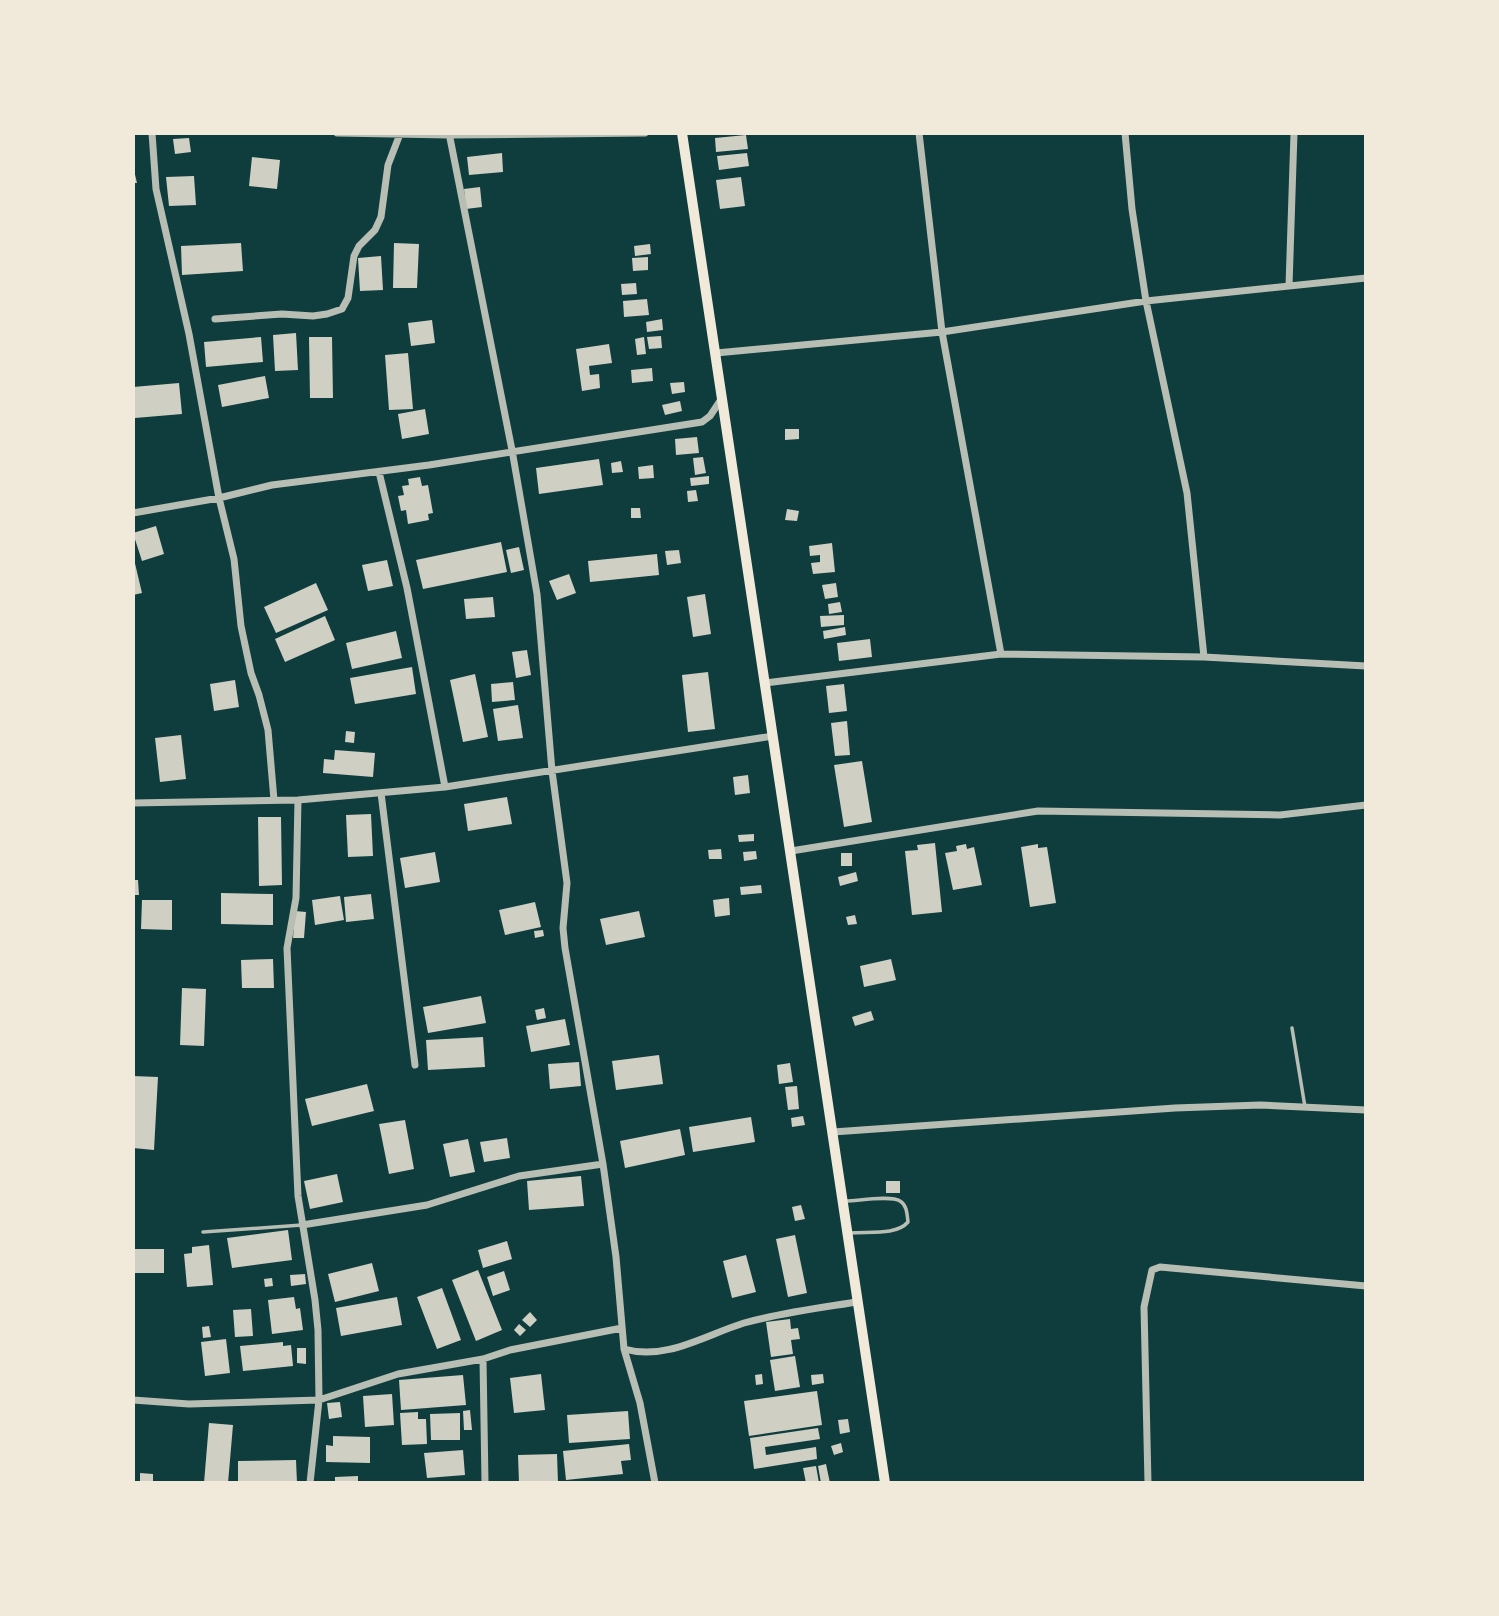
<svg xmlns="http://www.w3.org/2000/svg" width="1499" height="1616" font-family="Overpass,sans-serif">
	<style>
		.building { fill: #cfcfc3 }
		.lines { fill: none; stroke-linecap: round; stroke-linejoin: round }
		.service { stroke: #b8beb3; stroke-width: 3.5 }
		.minor { stroke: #b8beb3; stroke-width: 7 }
		.secondary { stroke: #f1e9da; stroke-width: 10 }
	</style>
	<rect width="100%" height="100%" fill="#0f3d3e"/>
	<path class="building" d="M746,135L748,149L716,152L715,138Z
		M189,138L191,152L175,154L173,139Z
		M502,153L503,172L469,175L467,157Z
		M747,153L749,166L719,170L717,156Z
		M252,157L280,160L277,189L249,186Z
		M133,166L137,183H133Z
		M194,176L196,205L169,206L166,177Z
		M741,177L745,206L720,209L716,180Z
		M480,187L482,207L466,209L464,189Z
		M241,243L243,271L182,275L181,246Z
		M394,243L419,244L417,288H393Z
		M650,244L651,254L635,256L634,246Z
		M381,256L383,290L360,291L358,258Z
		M648,257V270L633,271L632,258Z
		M636,283L637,294L622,295L621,284Z
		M647,299L649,315L624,317L623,301Z
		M662,319L663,330L647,332L646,322Z
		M432,320L435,343L411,346L408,323Z
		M296,333L298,370L275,371L273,335Z
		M661,336L662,348L649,349L647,337Z
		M261,337L263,362L206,367L204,342Z
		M309,337H332L333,398H310Z
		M644,337L646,354L637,355L635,339Z
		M609,344L612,363L589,366L590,375L599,374L600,388L582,391L576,349Z
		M408,353L413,409L389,410L385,355Z
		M652,368L653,381L632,383L631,370Z
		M265,376L269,398L222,407L218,385Z
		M684,382L685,392L672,394L670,383Z
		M179,383L182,414L135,418L133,387Z
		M680,401L682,411L665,415L662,405Z
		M425,409L429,434L402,439L398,414Z
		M785,429H799V439L785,440Z
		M697,437L699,453L676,455L675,439Z
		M703,457L706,473L695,475L693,458Z
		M599,459L603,485L539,494L536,468Z
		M621,461L623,472L612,473L611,463Z
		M653,465L654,478L639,479L638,467Z
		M709,476V484L691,486L690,478Z
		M420,477L422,486L428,485L433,513L428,514L429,520L408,524L406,510L401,511L398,496L404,495L402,486L409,485L408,479Z
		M696,490L698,501L688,502L687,491Z
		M631,508H640L641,518H631Z
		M787,509L799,511L797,521L785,520Z
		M156,526L164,554L142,561L133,533Z
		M501,542L507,572L423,589L416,560Z
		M832,543L835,572L813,574L811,563L820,562V555L810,556L809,546Z
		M519,547L524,570L511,573L506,550Z
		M679,550L681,563L667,565L665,551Z
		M657,554L659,575L590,582L588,561Z
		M133,555L142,593L133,595Z
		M387,560L393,586L368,591L362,565Z
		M569,574L576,593L557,600L549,581Z
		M316,583L328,610L276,633L264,607Z
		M836,583L838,597L825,599L822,585Z
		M705,594L711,634L693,637L687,597Z
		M493,597L495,617L466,619L464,599Z
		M840,602L842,612L829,614L828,604Z
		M844,615V625L821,627L820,616Z
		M325,616L335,640L285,662L275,639Z
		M845,627L846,635L824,639L823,631Z
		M396,631L402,658L352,669L346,643Z
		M870,639L872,657L839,661L837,643Z
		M527,650L531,675L516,678L512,652Z
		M412,667L416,694L355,704L350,678Z
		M708,672L715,729L688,732L682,675Z
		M475,674L488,737L463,742L450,680Z
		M235,680L239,707L214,711L210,684Z
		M513,682L515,700L492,702L491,684Z
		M844,684L847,711L829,713L826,686Z
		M518,705L523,738L498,741L493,709Z
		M847,721L850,755L835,756L831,723Z
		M346,731L355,732L354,743L345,742Z
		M181,735L186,779L160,782L155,738Z
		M335,750L375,753L373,777L323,773L324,759L334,760Z
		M862,761L872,822L844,827L834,765Z
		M748,775L750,793L735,795L733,777Z
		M507,797L512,824L468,831L464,804Z
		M371,814L373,856L348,857L346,815Z
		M258,817H281L282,885L259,886Z
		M754,834V841L739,842L738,835Z
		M935,843L942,912L912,915L905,851L918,850L917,845Z
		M966,844L967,849L974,847L982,885L953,890L945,853L957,851L956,846Z
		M1038,844V848L1047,847L1056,903L1030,907L1021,847Z
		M721,849L722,859H709L708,850Z
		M756,851L757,859L744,861L743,852Z
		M435,852L440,882L405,888L400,858Z
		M841,853H852V866H841Z
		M856,872L858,881L840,886L838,877Z
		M133,880H138L139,895H133Z
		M761,885L762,893L741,895L740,887Z
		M221,893L273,894V925L221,924Z
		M371,894L374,919L346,922L344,897Z
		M340,896L344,920L315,925L312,900Z
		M729,898L730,915L715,917L713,900Z
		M142,900H172V930L141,929Z
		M535,902L541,927L505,935L499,910Z
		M295,911L306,912L304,938H293Z
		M639,911L645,937L606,945L600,919Z
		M855,915L857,924L848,925L846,917Z
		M543,930L544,936L535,938L534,931Z
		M273,959L274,988H242L241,960Z
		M891,959L896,980L864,987L860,966Z
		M182,988L206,989L204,1046L180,1045Z
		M481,996L486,1023L428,1033L423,1007Z
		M544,1008L546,1018L537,1020L535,1010Z
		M871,1011L874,1020L855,1026L852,1017Z
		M565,1019L570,1045L531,1052L526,1026Z
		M483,1037L485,1067L428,1070L426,1040Z
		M659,1055L663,1084L616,1090L612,1061Z
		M579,1062L581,1086L550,1089L548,1064Z
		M790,1063L793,1082L779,1084L777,1065Z
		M133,1076L158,1077L154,1150L133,1148Z
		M367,1084L374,1111L312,1126L305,1099Z
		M797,1086L799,1109L788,1110L785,1087Z
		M803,1116L805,1125L792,1127L791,1118Z
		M751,1117L755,1142L693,1152L689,1127Z
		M405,1120L414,1169L389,1174L379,1124Z
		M680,1129L685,1155L625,1168L620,1141Z
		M507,1138L510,1158L484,1162L480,1142Z
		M468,1139L475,1172L450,1177L443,1144Z
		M337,1174L343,1202L310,1209L304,1181Z
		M581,1176L584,1206L529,1210L527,1181Z
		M886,1181H900V1193H886Z
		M801,1205L805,1219L795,1221L792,1207Z
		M288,1230L292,1260L232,1268L227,1238Z
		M795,1235L807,1293L788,1297L776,1239Z
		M507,1241L512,1259L483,1268L478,1250Z
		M209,1245L213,1285L187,1287L184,1254L192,1253V1247Z
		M133,1249H164V1273H133Z
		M746,1255L756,1292L732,1298L723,1261Z
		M372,1263L379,1291L335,1302L328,1274Z
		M478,1270L502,1330L476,1341L452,1280Z
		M504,1271L510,1290L493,1296L487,1277Z
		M305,1274L306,1284L291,1286L290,1275Z
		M272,1278L273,1286L265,1287L264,1279Z
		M442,1288L461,1340L437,1349L417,1297Z
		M294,1297L296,1309L300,1308L303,1330L272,1334L268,1300Z
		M397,1297L402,1325L341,1336L336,1308Z
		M251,1309L253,1336L235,1337L233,1310Z
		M530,1312L537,1320L530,1327L522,1320Z
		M790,1319L791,1329L798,1328L800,1339L791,1340L793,1354L771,1357L766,1322Z
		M519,1324L526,1330L520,1336L514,1330Z
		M209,1326L211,1337L203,1338L202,1327Z
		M226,1339L230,1373L205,1376L201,1342Z
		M283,1342V1346L291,1345L293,1366L243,1371L240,1346Z
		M297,1348H306V1364L297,1363Z
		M795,1356L800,1387L775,1391L770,1360Z
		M541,1374L545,1410L514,1413L510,1378Z
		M762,1374L763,1384L756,1385L755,1375Z
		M823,1374L824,1383L812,1385L811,1375Z
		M463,1375L466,1405L401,1410L399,1380Z
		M817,1391L822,1425L749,1436L744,1401Z
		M392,1394L394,1425L365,1427L363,1396Z
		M340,1402L342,1417L329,1419L327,1403Z
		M470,1410L472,1430H464L463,1411Z
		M628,1411L630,1439L569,1443L567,1415Z
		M418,1412V1419H426L427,1444L402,1445L400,1413Z
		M460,1413V1440H431L430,1414Z
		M848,1419L850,1432L840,1434L838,1420Z
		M209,1423L233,1425L228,1483H204Z
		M818,1428L820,1439L765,1447L766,1455L816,1447L817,1459L754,1469L750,1438Z
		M333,1436L370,1437V1463L326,1462V1445L333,1446Z
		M841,1443L843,1452L834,1455L831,1446Z
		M629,1444L631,1460L621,1461L623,1474L566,1480L563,1451Z
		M463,1450L465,1475L427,1478L424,1453Z
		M557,1454L558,1483H519L518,1455Z
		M296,1460L297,1483H238V1461Z
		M826,1464L830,1483H821L818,1466Z
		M816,1466L819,1483H806L803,1468Z
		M140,1473L153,1474V1483H140Z
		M358,1476V1483H335V1477Z"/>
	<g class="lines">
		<path class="service" d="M1292,1028L1305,1107
			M846,1201C857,1201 891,1195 900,1201C907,1205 907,1214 908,1222C896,1236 868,1231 850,1233
			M203,1232L302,1225"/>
		<path class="minor" d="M152,133L156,189L189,334L219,498L234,559L241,626L251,673L259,695L268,730L274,800
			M337,133L449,135L645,133
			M449,133L512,450L537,594L552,771L567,883L563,928L565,948L603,1164L616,1257L624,1349L640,1403L655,1483
			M919,133L942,332L1001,654
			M1125,133L1132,209L1146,301L1187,493L1204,657
			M1289,286L1294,133
			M215,319L282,314L313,316L327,314L342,309L348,298L354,256L359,246L375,230L381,217L388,165L400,134
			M716,353L942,332L1146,301L1366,278
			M379,472L407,588L445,787
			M133,513L219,498L272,485L429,465L702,422L710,416L722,398
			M765,683L1001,654L1204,657L1366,666
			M381,793L415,1065
			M298,800L296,898L287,948L298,1196L315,1300L318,1330L319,1400L310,1483
			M133,803L298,800L445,787L773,736
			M791,851L1038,811L1280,815L1366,805
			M833,1132L1175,1108L1260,1105L1366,1110
			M302,1225L427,1205L519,1176L603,1164
			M624,1349C666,1361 705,1335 744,1323C780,1313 819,1308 857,1302
			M483,1359L485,1483
			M133,1400L189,1404L319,1400L398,1374L483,1359L510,1350L622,1328
			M1148,1483L1144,1307L1152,1270L1160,1267L1366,1286"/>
		<path class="secondary" d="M682,133L885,1483"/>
	</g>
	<rect width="1499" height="1616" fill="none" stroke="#f1e9da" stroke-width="270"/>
</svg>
